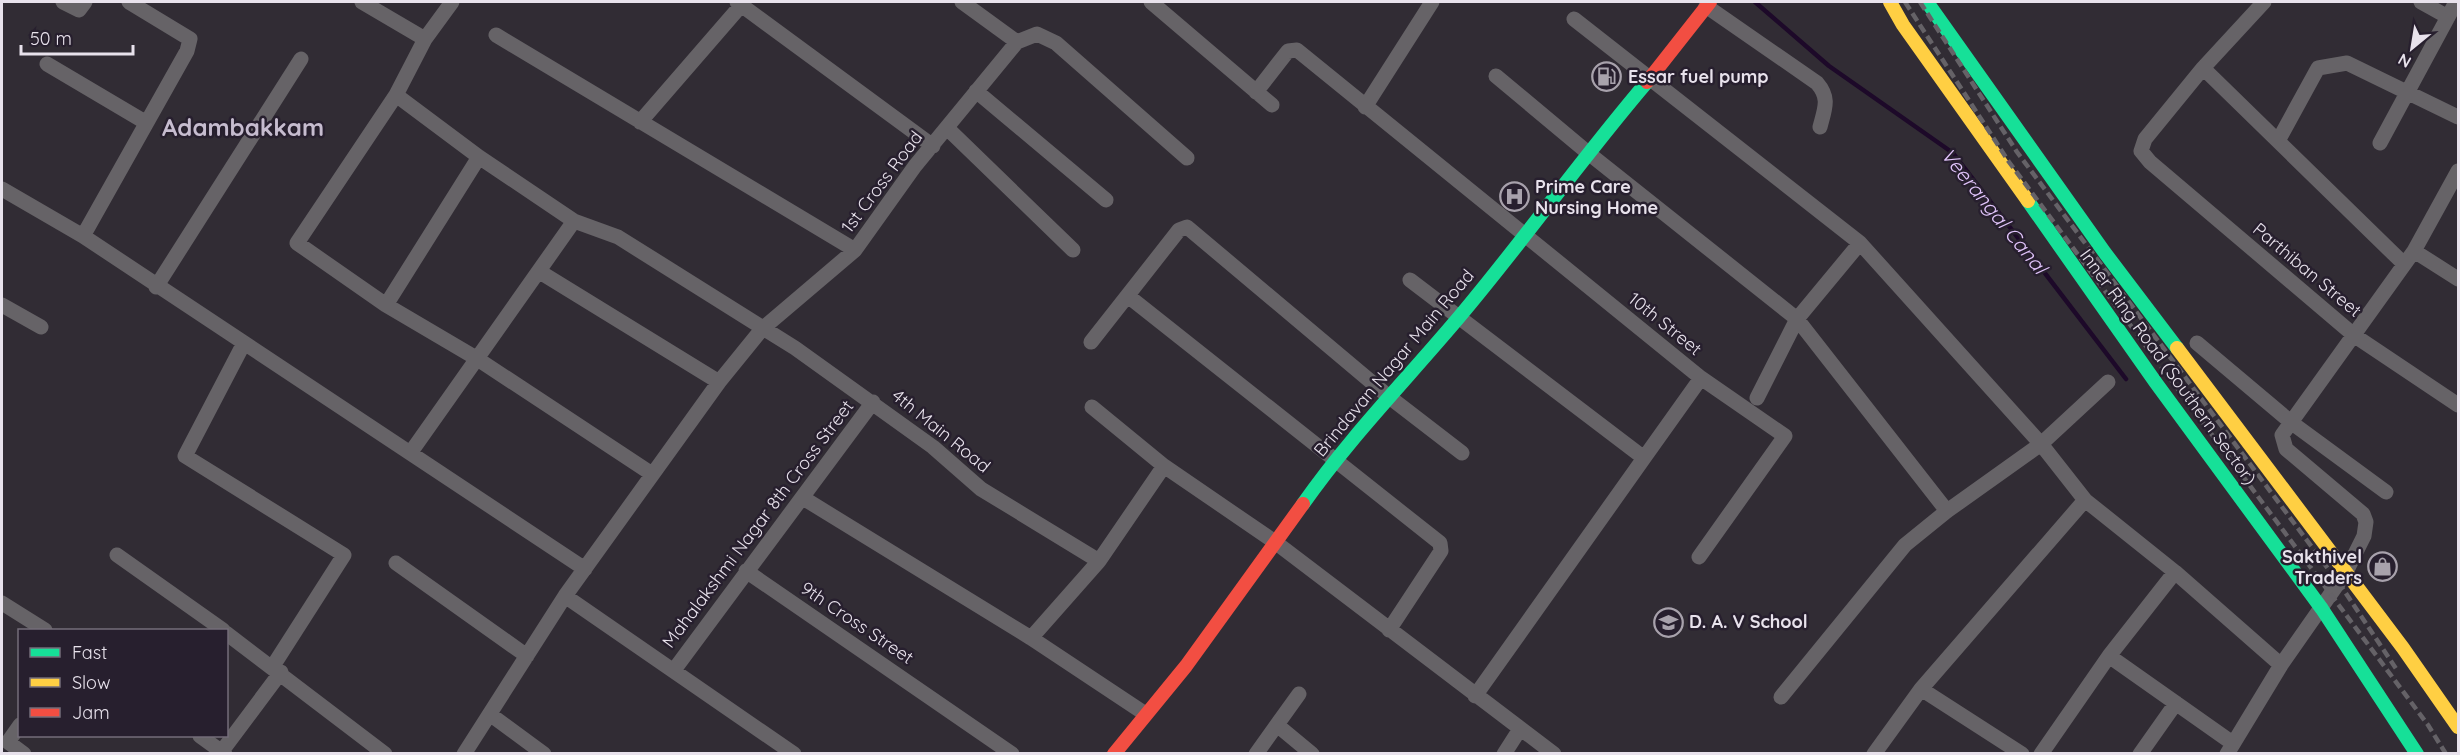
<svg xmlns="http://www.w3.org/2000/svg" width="2460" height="755" font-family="Quicksand,sans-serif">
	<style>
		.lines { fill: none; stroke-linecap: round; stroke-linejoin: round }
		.stream { stroke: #1d0929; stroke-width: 4.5 }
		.street { stroke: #666367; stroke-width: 15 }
		.fast { stroke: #16e098; stroke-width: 14 }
		.slow { stroke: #ffcf43; stroke-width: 14 }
		.jam { stroke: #f24e42; stroke-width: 14 }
		.rail { stroke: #656267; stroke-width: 4.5; stroke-dasharray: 9 4.5; stroke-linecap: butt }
		.labels { text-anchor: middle; stroke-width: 5; stroke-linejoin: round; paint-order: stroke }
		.poi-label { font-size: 18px; font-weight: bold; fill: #e8e2ec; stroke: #271f2e; text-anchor: start }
		.street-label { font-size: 18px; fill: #e8e2ec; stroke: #271f2e }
		.water-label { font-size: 20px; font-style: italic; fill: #e2c5fc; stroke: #271f2e }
		.district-label { font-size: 24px; font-weight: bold; fill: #c6bccf; stroke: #271f2e }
	</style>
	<rect width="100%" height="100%" fill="#312c34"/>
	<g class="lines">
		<path class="stream" d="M1755,2L1829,66L1953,153L2126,379"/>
		<path class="street" d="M63,2L79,10L85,2
			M362,2L425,39
			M452,2L425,39L396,95L297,243L386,305L476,358L652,474
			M737,2L933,146
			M962,2L1017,42
			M1151,2L1272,105
			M2264,2L2203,68L2145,139L2141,151L2150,162L2355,336L2458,405
			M2421,2L2448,17
			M1706,6L1817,83C1830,98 1825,108 1820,127
			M1574,19L1860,243L2041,444L2085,500L2175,572L2281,665
			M496,35L855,250
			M47,64L145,122
			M2203,68L2404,264
			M1496,76L1587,152L1797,319L1947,511
			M976,91L1106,200
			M1256,92L1288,51L1297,50L1701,378L1785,436L1699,557
			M396,95L479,157L574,221L618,237L795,348L933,447L981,489L1099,561
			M1365,107L1432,2
			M640,122L744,2
			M948,129L1073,250
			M2278,141L2318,68L2347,63L2458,117
			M2380,143L2456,2
			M2,189L83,236L585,569
			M83,236L187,51L190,39L129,2
			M2414,251L2458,279
			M540,272L719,382
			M1410,280L1644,458L1475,696
			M156,287L301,59
			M1128,296L1440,543L1441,551L1389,630
			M2,305L41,327
			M386,305L479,157
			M1091,342L1179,230L1187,227L1388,396L1462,453
			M244,343L185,456L344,555L273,666
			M2197,343L2292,423L2386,492
			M1757,398L1797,319L1860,243
			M1092,407L1164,466L1275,542L1554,754
			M411,452L574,221
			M1644,458L1701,378
			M803,498L1031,638L1144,713
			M117,555L223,630
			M396,563L527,656
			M746,571L1012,754
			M565,596L794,754
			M2,603L45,630
			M226,633L385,754
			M1031,638L1099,561L1164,466
			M2109,656L2231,742
			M674,670L873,402
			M1921,689L2022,754
			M1781,697L1905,545L1947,511L2041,444L2108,382
			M491,715L544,754
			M20,725L8,742L24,754
			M1277,725L1312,754
			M200,736L225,754
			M222,751L281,672
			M464,754L565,596L719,382L762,329L855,250L915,166L1017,42L1037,34L1056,43L1187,158
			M1256,754L1299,694
			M1504,754L1520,729
			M1874,754L1921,689L2085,500
			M2041,754L2109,656L2175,572
			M2140,754L2176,703
			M2227,754L2281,665L2346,572L2364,536L2366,522L2363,514L2286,449L2282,435L2414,251L2458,171"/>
		<path class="fast" d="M1927,2L2105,253L2177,348
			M2028,201L2156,383L2322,609L2417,754
			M1303,504C1350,437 1407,379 1460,316C1524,240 1582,158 1647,82"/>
		<path class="slow" d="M1890,2L1903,25L2028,201
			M2177,348L2403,648L2458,727"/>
		<path class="jam" d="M1647,82L1710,2
			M1114,754L1186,666L1303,504"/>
		<path class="rail" d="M1905,2L2009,162L2428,725L2446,754
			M1920,2L2017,152L2341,586L2397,670"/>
	</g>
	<defs>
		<symbol id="fuel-ring" viewBox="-11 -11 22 22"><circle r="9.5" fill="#271f2e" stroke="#a8a2ac" stroke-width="1.5"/><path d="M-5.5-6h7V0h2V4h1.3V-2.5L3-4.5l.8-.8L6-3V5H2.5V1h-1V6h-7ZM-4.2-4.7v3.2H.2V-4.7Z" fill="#a8a2ac"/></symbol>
		<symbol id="hospital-ring" viewBox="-11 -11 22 22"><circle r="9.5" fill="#271f2e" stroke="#a8a2ac" stroke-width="1.5"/><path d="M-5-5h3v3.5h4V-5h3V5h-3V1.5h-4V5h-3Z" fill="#a8a2ac"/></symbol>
		<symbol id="shop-ring" viewBox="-11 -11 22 22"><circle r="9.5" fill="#271f2e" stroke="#a8a2ac" stroke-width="1.5"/><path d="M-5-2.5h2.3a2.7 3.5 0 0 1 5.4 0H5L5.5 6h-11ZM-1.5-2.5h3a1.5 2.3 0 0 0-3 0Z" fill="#a8a2ac"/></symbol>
		<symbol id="school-ring" viewBox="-11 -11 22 22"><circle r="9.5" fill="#271f2e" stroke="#a8a2ac" stroke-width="1.5"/><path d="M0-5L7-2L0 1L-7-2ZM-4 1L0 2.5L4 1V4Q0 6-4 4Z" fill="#a8a2ac"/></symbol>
	</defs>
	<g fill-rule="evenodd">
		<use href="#fuel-ring" x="1590" y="60" width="33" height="33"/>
		<use href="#hospital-ring" x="1498" y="180" width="33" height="33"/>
		<use href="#shop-ring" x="2366" y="550" width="33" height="33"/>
		<use href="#school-ring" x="1652" y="606" width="33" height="33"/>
	</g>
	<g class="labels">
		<g class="poi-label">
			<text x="1628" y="83">Essar fuel pump</text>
			<text x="1535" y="193">Prime Care<tspan x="1535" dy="21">Nursing Home</tspan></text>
			<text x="2362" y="563" text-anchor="end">Sakthivel<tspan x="2362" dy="21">Traders</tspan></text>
			<text x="1689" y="628">D. A. V School</text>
		</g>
		<g class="street-label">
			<text transform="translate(882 182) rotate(-53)" y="6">1st Cross Road</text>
			<text transform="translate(2307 270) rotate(40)" y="6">Parthiban Street</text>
			<text transform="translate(1665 324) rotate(39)" y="6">10th Street</text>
			<text transform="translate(1394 363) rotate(-50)" y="6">Brindavan Nagar Main Road</text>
			<text transform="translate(2168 367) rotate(54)" y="6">Inner Ring Road (Southern Sector)</text>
			<text transform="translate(941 431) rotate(39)" y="6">4th Main Road</text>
			<text transform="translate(758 524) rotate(-53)" y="6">Mahalakshmi Nagar 8th Cross Street</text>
			<text transform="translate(857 623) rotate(34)" y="6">9th Cross Street</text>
		</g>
		<g class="water-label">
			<text transform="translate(1994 211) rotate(51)" y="7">Veerangal Canal</text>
		</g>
		<g class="district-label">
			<text x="243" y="136">Adambakkam</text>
		</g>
	</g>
	<rect width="2460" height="755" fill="none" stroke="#e8e2ec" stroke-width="6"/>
	<rect x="18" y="629" width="210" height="108" fill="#271f2e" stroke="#746d7a" stroke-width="1.5"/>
	<rect x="30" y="648" width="30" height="9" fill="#16e098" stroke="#746d7a" stroke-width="1.5"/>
	<text x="72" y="659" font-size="18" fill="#e8e2ec">Fast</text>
	<rect x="30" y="678" width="30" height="9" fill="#ffcf43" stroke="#746d7a" stroke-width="1.5"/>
	<text x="72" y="689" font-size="18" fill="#e8e2ec">Slow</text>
	<rect x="30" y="708" width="30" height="9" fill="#f24e42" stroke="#746d7a" stroke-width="1.5"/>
	<text x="72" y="719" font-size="18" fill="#e8e2ec">Jam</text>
	<g transform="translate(2412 48) rotate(210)" stroke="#271f2e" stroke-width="4.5" paint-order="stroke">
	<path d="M0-4.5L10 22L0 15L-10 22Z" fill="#e8e2ec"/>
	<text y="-9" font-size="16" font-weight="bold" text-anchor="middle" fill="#e8e2ec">N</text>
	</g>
	<path d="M21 45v9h112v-9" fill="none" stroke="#e8e2ec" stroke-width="3"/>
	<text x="30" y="45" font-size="18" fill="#e8e2ec" stroke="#271f2e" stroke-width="4.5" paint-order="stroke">50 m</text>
</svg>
